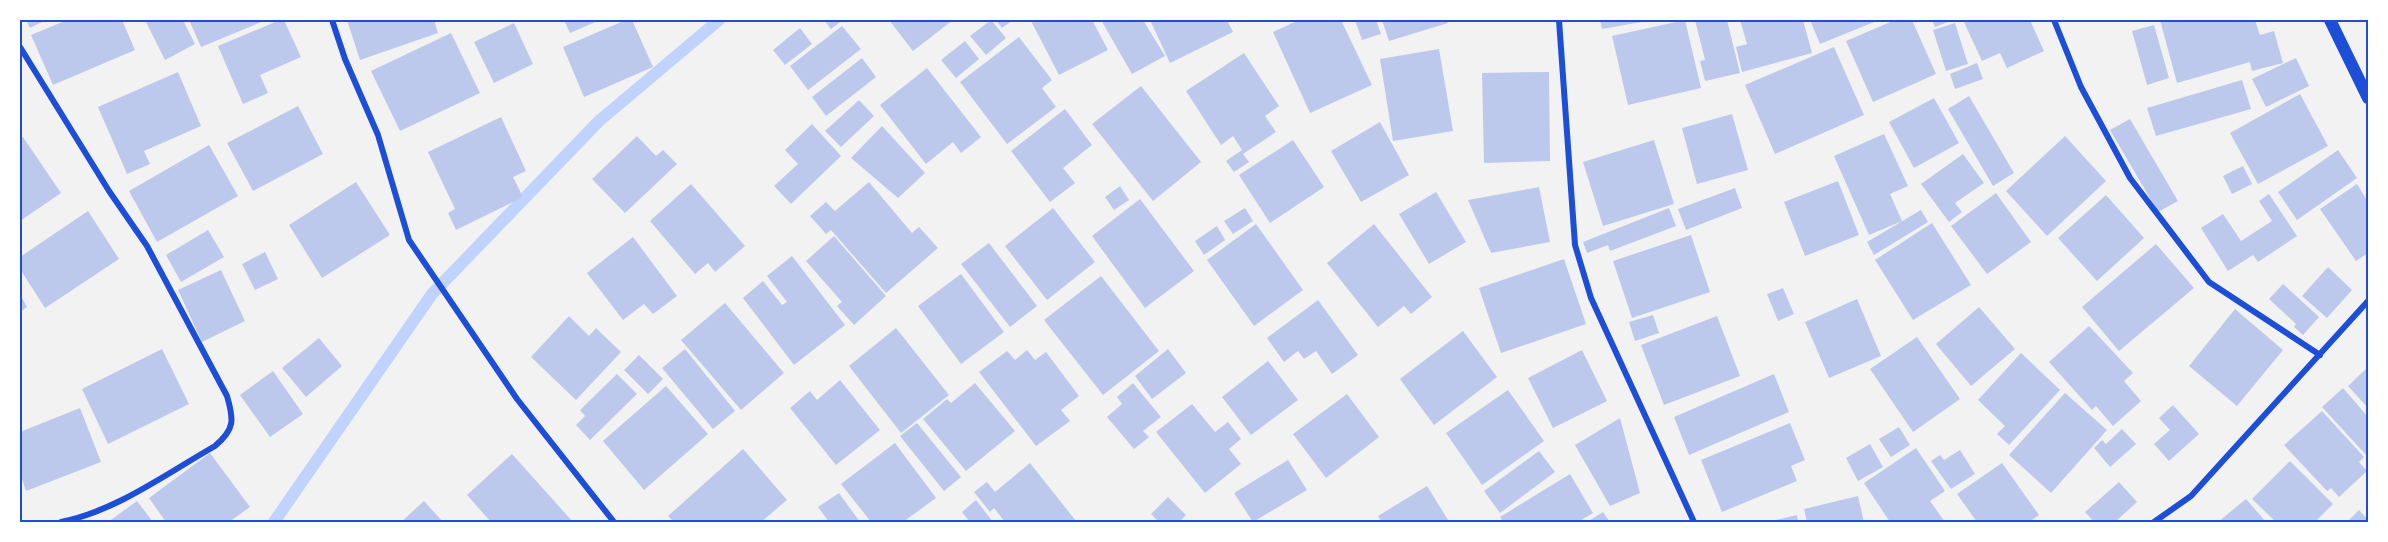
<svg xmlns="http://www.w3.org/2000/svg" width="2388" height="542" font-family="'PT Sans',sans-serif">
	<style>
		.lines { fill: none; stroke-linecap: round; stroke-linejoin: round }
		.stream { stroke: #bfd3fe; stroke-width: 12 }
		.building { fill: #bdc9ec }
		.minor { stroke: #1d4ed8; stroke-width: 6 }
		.secondary { stroke: #1d4ed8; stroke-width: 12 }
		.neatline { fill: none; stroke: #1d4ed8; stroke-width: 2 }
	</style>
	<rect width="100%" height="100%" fill="#f2f2f2"/>
	<g class="lines">
		<path class="stream" d="M274,522L432,294L599,121L719,20"/>
	</g>
	<path class="building" d="M26,20H46L30,28Z
		M67,20H122L135,50L53,85L31,35Z
		M145,20H183L195,44L165,60Z
		M189,20H266L201,47Z
		M280,20H284L301,57L260,75L268,93L243,104L218,46Z
		M347,20H434L438,33L360,60Z
		M564,20H600L570,33Z
		M626,20H632L653,67L584,97L563,47Z
		M824,20H843L831,29Z
		M889,20H953L913,51Z
		M991,20L1006,38L986,55L970,36Z
		M996,20H1013L1002,28Z
		M1033,20H1092L1108,50L1059,75L1031,21Z
		M1101,20H1143L1165,56L1132,74Z
		M1150,20H1227L1233,32L1170,63Z
		M1299,20H1341L1372,85L1310,113L1273,32Z
		M1355,20H1376L1381,34L1362,40Z
		M1382,20H1447L1448,23L1389,41Z
		M1600,20H1646L1647,21L1602,29Z
		M1685,20L1701,88L1628,105L1612,36Z
		M1695,20H1727L1740,73L1705,81L1700,61L1705,60Z
		M1740,20H1803L1812,53L1742,72L1736,47L1747,44Z
		M1810,20H1879L1820,44Z
		M1895,20H1912L1936,74L1873,102L1846,41Z
		M1932,20H1953L1935,27Z
		M1963,20H2030L2044,51L2007,68L2000,53L1982,61Z
		M2160,20H2255L2260,35L2274,31L2283,63L2252,71L2250,62L2177,83Z
		M514,23L533,64L494,83L474,42Z
		M1955,23L1968,64L1946,71L1933,30Z
		M2154,25L2169,78L2147,85L2132,31Z
		M842,26L861,49L808,90L790,66Z
		M800,28L812,44L785,65L773,50Z
		M451,33L480,93L400,131L371,71Z
		M1019,37L1052,80L1042,88L1056,107L1007,144L960,82Z
		M965,41L979,59L956,78L941,60Z
		M1834,47L1864,115L1775,154L1745,85Z
		M1439,49L1453,131L1393,141L1380,59Z
		M1244,53L1279,106L1265,116L1276,132L1243,154L1249,162L1234,172L1226,161L1242,150L1233,136L1221,145L1186,91Z
		M862,58L876,77L826,116L812,97Z
		M2296,58L2309,86L2266,107L2252,79Z
		M1977,63L1983,79L1955,89L1950,74Z
		M927,68L981,137L961,153L953,142L926,164L880,105Z
		M178,72L201,126L144,151L150,164L127,174L98,107Z
		M1549,72L1550,161L1484,163L1482,73Z
		M2242,80L2251,109L2156,136L2147,108Z
		M1141,86L1201,162L1153,201L1092,124Z
		M2300,94L2328,146L2258,184L2230,133Z
		M1969,96L2014,173L1993,186L1948,109Z
		M1934,98L1959,143L1914,168L1889,122Z
		M859,100L874,116L841,147L825,131Z
		M298,106L323,154L253,191L227,143Z
		M1065,109L1092,145L1063,168L1075,183L1050,202L1011,151Z
		M1732,114L1748,170L1697,184L1682,128Z
		M501,117L526,171L513,177L523,197L456,230L448,213L455,209L428,152Z
		M2130,119L2178,201L2158,212L2110,130Z
		M1380,122L1409,175L1361,202L1331,151Z
		M812,124L841,156L791,204L774,186L798,164L785,150Z
		M882,126L925,173L898,198L851,158Z
		M1884,134L1908,186L1890,194L1902,221L1869,235L1834,156Z
		M637,136L656,156L663,150L677,164L625,213L592,179Z
		M2065,136L2106,181L2047,236L2006,191Z
		M23,137L61,193L20,221V139Z
		M1293,140L1324,187L1270,223L1239,175Z
		M1654,140L1674,204L1603,226L1583,162Z
		M209,145L238,196L157,242L129,191Z
		M2338,150L2357,178L2297,220L2278,192Z
		M1963,154L1984,183L1955,203L1962,212L1949,222L1921,184Z
		M2243,166L2252,184L2232,194L2223,176Z
		M1838,181L1859,235L1805,256L1784,202Z
		M356,182L390,235L322,278L289,225Z
		M869,182L912,233L919,227L938,248L886,293L831,230L826,234L810,216L826,202L835,211Z
		M691,184L745,246L715,272L708,263L695,274L650,221Z
		M2357,184L2368,202V253L2356,261L2320,209Z
		M1120,186L1129,200L1114,210L1105,197Z
		M1539,187L1550,242L1491,253L1468,200Z
		M1735,188L1742,208L1686,230L1678,209Z
		M1436,192L1466,242L1429,264L1399,214Z
		M1996,193L2031,242L1987,274L1951,226Z
		M2269,194L2297,236L2258,262L2253,255L2228,271L2201,228L2223,214L2241,241L2272,221L2259,201Z
		M2106,195L2144,238L2097,281L2058,238Z
		M1140,199L1194,271L1145,308L1092,236Z
		M1053,208L1095,262L1047,300L1005,246Z
		M1245,208L1253,221L1233,234L1224,221Z
		M1669,208L1676,226L1610,251L1608,245L1587,253L1583,242Z
		M1921,210L1928,222L1874,255L1867,242Z
		M88,211L119,259L45,308L20,269V257Z
		M1932,223L1971,285L1913,320L1875,260Z
		M1256,224L1303,290L1254,326L1207,260Z
		M1374,224L1432,297L1411,314L1404,306L1378,327L1327,263Z
		M1217,226L1225,240L1204,255L1195,241Z
		M208,230L224,257L181,282L166,255Z
		M1691,235L1710,292L1632,318L1613,261Z
		M834,236L886,296L854,325L837,306L842,302L806,261Z
		M633,237L677,296L653,314L644,304L623,320L587,273Z
		M989,243L1037,306L1010,327L961,264Z
		M2156,244L2194,288L2119,351L2082,307Z
		M265,252L278,279L255,290L242,264Z
		M792,256L845,325L794,365L743,298L763,281L782,305L787,302L767,276Z
		M1564,259L1586,324L1501,353L1479,288Z
		M2328,267L2352,290L2327,318L2302,296Z
		M221,270L245,321L202,342L178,290Z
		M961,274L1004,332L961,364L918,306Z
		M1101,276L1159,351L1103,395L1044,320Z
		M2283,284L2319,317L2303,335L2294,327L2296,324L2269,299Z
		M1783,288L1794,314L1778,321L1767,294Z
		M20,294L27,307L20,312Z
		M1857,299L1881,356L1829,378L1805,322Z
		M1318,300L1358,355L1332,374L1316,351L1304,359L1298,351L1284,362L1267,338Z
		M725,303L784,373L741,410L681,340Z
		M1979,307L2015,349L1971,386L1936,344Z
		M2235,309L2283,350L2237,406L2189,366Z
		M1653,315L1659,333L1635,341L1629,322Z
		M569,316L589,336L596,328L621,352L576,400L531,357Z
		M1717,316L1740,376L1664,405L1641,345Z
		M2089,326L2133,373L2124,381L2141,401L2113,426L2096,406L2092,410L2049,362Z
		M896,328L949,395L901,433L849,366Z
		M1463,331L1497,377L1434,425L1400,379Z
		M1917,337L1960,399L1913,432L1870,369Z
		M319,338L342,366L306,397L282,368Z
		M162,349L189,404L108,444L82,389Z
		M685,349L735,411L713,429L662,368Z
		M1168,349L1186,373L1152,399L1135,376Z
		M1027,350L1035,360L1046,352L1079,396L1061,410L1070,421L1036,446L979,372L1007,351L1015,360Z
		M1582,350L1607,401L1553,428L1528,378Z
		M2021,353L2060,390L2009,445L1997,434L2005,426L1978,400Z
		M639,355L663,379L648,394L624,370Z
		M1268,361L1298,400L1251,435L1222,397Z
		M2368,367V408L2348,386Z
		M273,371L303,414L270,437L240,395Z
		M617,374L637,394L590,440L576,425L585,416L580,410Z
		M1774,374L1789,412L1689,455L1674,417Z
		M840,380L880,430L836,465L790,408L810,391L817,400Z
		M975,383L1015,431L966,471L923,419L947,399L951,403Z
		M1133,383L1161,417L1143,431L1149,437L1134,449L1107,417L1122,404L1117,397Z
		M666,386L708,434L644,490L603,441Z
		M2343,388L2368,417L2367,456L2322,407Z
		M1508,390L1544,441L1482,485L1446,433Z
		M2065,393L2107,430L2051,493L2009,455Z
		M1347,394L1379,437L1326,478L1293,434Z
		M1192,404L1215,432L1228,422L1241,439L1229,449L1241,464L1205,493L1156,432Z
		M2173,405L2199,434L2169,461L2154,444L2170,430L2159,418Z
		M80,408L101,462L26,491L20,473V432Z
		M2322,411L2364,457L2359,462L2367,471L2339,497L2331,488L2327,491L2284,445Z
		M1620,418L1640,493L1610,506L1575,445Z
		M917,423L961,477L944,491L900,436Z
		M1790,423L1805,460L1791,466L1797,481L1722,512L1701,460Z
		M1899,427L1910,445L1891,457L1879,439Z
		M2122,429L2136,444L2110,467L2094,448L2102,440L2106,444Z
		M895,443L936,498L903,522H871L841,484Z
		M1870,444L1883,467L1858,481L1846,458Z
		M1916,448L1945,491L1930,501L1945,522H1890L1864,483Z
		M743,449L787,500L761,522H674L668,516Z
		M1960,450L1975,474L1951,489L1931,461L1940,455L1944,460Z
		M1539,451L1555,472L1500,513L1484,491Z
		M210,453L250,507L229,522H166L149,498Z
		M512,454L573,522H491L467,495Z
		M1288,460L1307,490L1253,522L1234,493Z
		M2290,461L2333,504L2315,522H2276L2252,499Z
		M1030,463L1076,521L1074,522H1005L994,508L990,512L974,492L987,482L995,492Z
		M2002,463L2039,515L2029,522H1977L1957,494Z
		M1570,474L1593,513L1578,522H1503L1500,517Z
		M2119,482L2137,502L2115,522H2094L2085,512Z
		M1427,486L1448,520L1445,522H1382L1378,516Z
		M839,493L860,522H829L818,507Z
		M1858,496L1864,522H1807L1804,509Z
		M1168,497L1186,515L1179,522H1159L1151,514Z
		M2246,499L2266,522H2218Z
		M976,500L993,522H970L962,512Z
		M137,501L153,522H108Z
		M424,501L443,522H401Z
		M2359,510L2368,520V522H2347Z
		M1603,512L1610,522H1587Z
		M1797,515L1798,522H1767Z"/>
	<g class="lines">
		<path class="minor" d="M332,20L345,59L378,135L409,240L517,399L614,522
			M1559,20L1575,245L1591,298L1694,522
			M2054,20L2081,87L2130,178L2209,282L2320,355
			M20,47L109,191L147,246L227,396C234,420 235,429 215,446C166,474 116,511 61,522
			M2154,522L2191,496L2368,301"/>
		<path class="secondary" d="M2330,20L2368,98"/>
	</g>
	<rect width="2388" height="542" fill="none" stroke="#ffffff" stroke-width="42"/>
	<rect x="21" y="21" width="2346" height="500" class="neatline"/>
</svg>
